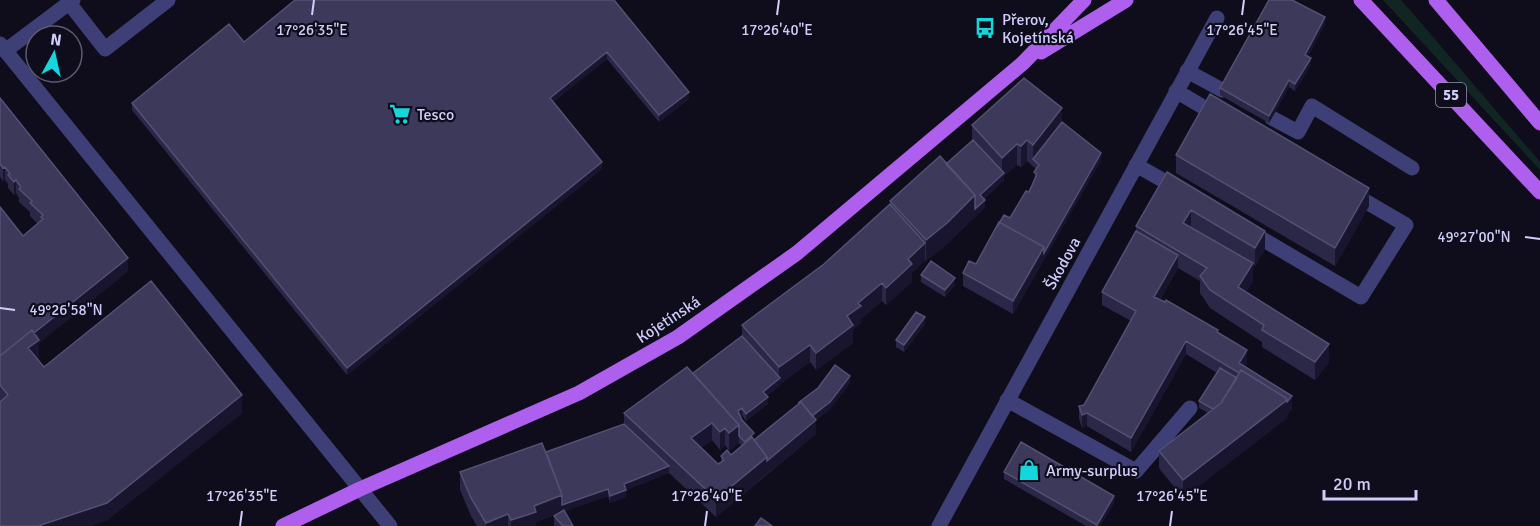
<svg xmlns="http://www.w3.org/2000/svg" width="1540" height="526" font-family="Signika,sans-serif">
	<style>
		.green { fill: #112523 }
		.lines { fill: none; stroke-linecap: round; stroke-linejoin: round }
		.minor { stroke: #3d3f76; stroke-width: 15 }
		.major { stroke: #af5fee; stroke-width: 15 }
		.wall { fill: #2b2747; fill-rule: evenodd }
		.shaded-wall { fill: #19152e }
		.building { fill: #3d395b; stroke: #545074; stroke-width: 1.5 }
		.ticks { fill: none; stroke: #cfcdfa; stroke-width: 2 }
		.labels { text-anchor: middle; stroke-width: 4.5; stroke-linejoin: round; paint-order: stroke }
		.shield { fill: #0f0d1b; stroke: #9593b7; stroke-width: 1.5 }
		.shield-label { font-size: 15px; font-weight: bold; fill: #cfcdfa }
		.poi-label { font-size: 16px; fill: #cfcdfa; stroke: #0f0d1b; text-anchor: start }
		.street-label { font-size: 16px; fill: #cfcdfa; stroke: #0f0d1b }
		.ticks-label { font-size: 15px; text-anchor: middle; fill: #cfcdfa; stroke: #0f0d1b; stroke-width: 4.5; stroke-linejoin: round; paint-order: stroke }
	</style>
	<rect width="100%" height="100%" fill="#0f0d1b"/>
	<path class="green" d="M1383,0H1401L1410,10L1540,162V170Z"/>
	<g class="lines">
		<path class="minor" d="M69,3L105,49L168,0
			M0,44L390,526
			M5,51L73,0
			M1187,71L1222,90
			M1176,91L1220,117
			M1272,118L1298,132L1312,106L1412,168
			M1136,165L1180,190
			M1247,230L1361,297L1406,225L1353,194
			M1007,400L1136,471L1190,408
			M939,526L1217,18"/>
		<path class="major" d="M1361,0L1540,192
			M1436,0L1540,123
			M1041,52L1126,0
			M283,526L360,489L579,393L678,337L797,253L1023,63L1084,0"/>
	</g>
	<path class="wall" d="M614,0L689,99L659,122L607,59L553,102L602,169L347,375L132,110V103L244,42Z
		M1325,24L1308,56L1311,65L1295,91L1289,87L1269,123L1220,95V88Z
		M0,98L128,271L39,343V358L37,359L44,367L242,413L107,520L91,526H0V207L23,236L38,224L30,216V212L19,202V198L16,193L14,195L8,188V184L5,180L3,181L0,177Z
		M1062,122L1101,160L1013,314L963,286V273L976,264L1010,218L1029,192L1035,180L1034,172L1036,169L1027,161L1021,167L1017,165L1004,176V180L984,199L985,207L947,244L926,261L925,260L912,273V282L886,305L882,301L861,319V323L853,330V343L816,370L810,362L780,384V385L767,396L768,404L746,421L742,415L740,416L754,440L850,383L830,409L816,420V434L716,517L669,473L626,490V497L610,503L608,496L565,511L573,526H554V516L555,515L536,522V526H477L471,516L460,490V472L546,452L624,424V413L693,373L742,336V325L824,264L890,204V201L946,164L972,140V125ZM712,440L720,450L725,445L729,451L739,443L742,446L731,455L721,456V463L718,464L701,448Z
		M1176,155L1369,206L1335,266L1176,173Z
		M1167,172L1265,249L1255,266L1253,264V281L1246,292L1329,362L1315,380L1262,347V342L1210,308L1200,293V281L1178,268L1160,300L1218,333L1247,363L1244,367L1292,409L1287,415V418L1183,498L1159,468V451L1208,413L1199,408V401L1217,373L1186,354L1131,452L1087,426L1082,428L1079,419V406L1084,405L1131,321L1102,305V292L1136,231V226Z
		M921,275L955,285L945,297L921,282Z
		M925,324L904,352L896,347V340Z
		M1004,472L1114,503L1100,526H1086L1004,479Z"/>
	<path class="shaded-wall" d="M1325,17V24L1305,62V55Z
		M607,52V59L550,105V98Z
		M1311,58V65L1295,91V84Z
		M1289,80V87L1269,123V116Z
		M689,92V99L659,122V115Z
		M1062,108V129L1033,159V145Z
		M1027,140V161L1021,167V146Z
		M1017,144V165L1004,176V180L980,202V195L1002,175V158Z
		M1101,153V160L1013,314V301L1044,247Z
		M602,162V169L347,375V368Z
		M5,167V180L3,181V168Z
		M16,180V193L14,195V182Z
		M1369,188V206L1335,266V248Z
		M975,195L985,200V207L947,244L926,261V240Z
		M1191,210V228L1183,223Z
		M1265,231V249L1255,266V248Z
		M925,243V260L912,273V282L886,305V288L908,259Z
		M1178,255V268L1154,310V297Z
		M128,258V271L39,343V358L28,366L0,360Z
		M1253,263V281L1238,305V287Z
		M955,278V285L945,297V290Z
		M882,283V301L861,319V323L853,330V343L816,370V353L858,303Z
		M925,317V324L904,352V345Z
		M1186,341V354L1131,452V438Z
		M1329,344V362L1315,380V362Z
		M810,345V362L780,384V385L763,399V392L779,379V367Z
		M1247,350V363L1240,374L1239,363Z
		M850,376V383L830,409L809,425V418Z
		M242,395V413L107,520L91,526H38Z
		M1292,396V409L1287,415V418L1183,498V480Z
		M768,397V404L746,421V414Z
		M742,408V415L738,418V411Z
		M1087,413V426L1082,428V415Z
		M816,420V434L767,474V461Z
		M712,423V440L691,455V438Z
		M739,425V443L729,451V433Z
		M725,428V445L720,450V432Z
		M767,457V474L716,517V499Z
		M669,466V473L626,490V497L610,503V496L624,484Z
		M608,489V496L536,522V526H511V520L534,506L562,495Z
		M1114,496V503L1100,526H1097Z
		M508,514V526H486V523Z"/>
	<path class="building" d="M295,0H614L689,92L659,115L607,52L550,98L602,162L347,368L132,103L229,24L244,42Z
		M1269,0H1292L1325,17L1305,55L1311,58L1295,84L1289,80L1269,116L1220,88Z
		M1024,78L1062,108L1033,145L1027,140L1021,146L1017,144L1002,158L972,125Z
		M1210,94L1369,188L1335,248L1176,155Z
		M0,98L128,258L34,333L32,330L0,356V207L23,236L43,219L41,217L43,215L30,203L32,201L19,189L21,187L16,180L14,182L8,175L10,174L5,167L3,168L0,164Z
		M1062,122L1101,153L1044,253V247L999,222L997,227L1004,215L1010,218L1026,191L1029,192L1037,174L1034,172L1039,165L1033,159Z
		M973,140L1004,173L980,195L985,200L975,209V195L946,164Z
		M940,156L975,195L947,223L926,240L890,201Z
		M1167,172L1265,231L1255,248L1191,210L1183,223L1253,263L1238,287L1329,344L1315,362L1262,330L1264,325L1210,290L1200,276L1207,268L1136,226Z
		M890,204L925,243L908,259L912,264L886,288L882,283L858,303L861,306L847,316L853,325L816,353L810,345L779,367L742,325L824,264Z
		M999,222L1044,247L1013,301L963,273L969,261L976,264Z
		M1136,231L1178,255L1154,297L1165,302L1166,300L1218,330L1217,332L1247,350L1239,363L1292,396L1287,402L1286,398L1241,370L1239,373L1186,341L1131,438L1087,413L1082,415L1079,406L1084,405L1136,311L1102,292Z
		M931,261L955,278L945,290L921,275Z
		M151,281L242,395L107,503L38,526H0V402L8,395L0,385V356L32,330L39,340L28,348L44,367Z
		M916,312L925,317L904,345L896,340Z
		M742,336L780,378L763,392L768,397L746,414L742,408L738,411L742,420L754,433L745,442L739,436V425L693,373Z
		M835,365L850,376L830,402L812,416L801,402L798,403L818,388Z
		M687,367L739,425L729,433L725,428L720,432L712,423L691,438L718,464L724,460L721,456L727,450L731,455L752,437L767,457L716,499L624,413Z
		M1220,368L1237,378L1221,403L1213,409L1199,401Z
		M1241,370L1286,398L1287,400L1183,480L1159,451L1221,403Z
		M801,402L816,420L767,461V457L754,440Z
		M624,424L669,466L624,484L626,490L610,496L608,489L562,505V495L546,452Z
		M1021,442L1114,496L1097,525L1004,472Z
		M542,443L562,495L534,506L536,512L511,520L508,514L486,523L471,498L460,472Z
		M564,510L573,526H563L554,516Z
		M761,518L772,526H755Z"/>
	<path class="ticks" d="M312,15L314,0M777,15L779,0M1242,15L1244,0M1525,237L1540,239M0,308L15,310M240,526L242,511M705,526L707,511M1170,526L1172,511"/>
	<defs>
		<symbol id="bus-bare" viewBox="-9 -9 18 18"><path d="M-5-6H5V4H4V6H2V4H-2V6H-4V4H-5ZM-3.5-4V0h7V-4ZM-3.5 1.2v1.5H-2V1.2ZM2 1.2v1.5H3.5V1.2Z" fill="#17d5dc" stroke="#0f0d1b" stroke-width="2.5" paint-order="stroke"/></symbol>
		<symbol id="supermarket-bare" viewBox="-9 -9 18 18"><path d="M-6-5.5h2.5l.6 2H6L4.5 2H-2.5L-4.4-4H-6ZM-1.5 3.2a1.3 1.3 0 1 0 .1 0ZM3 3.2a1.3 1.3 0 1 0 .1 0Z" fill="#17d5dc" stroke="#0f0d1b" stroke-width="2.5" paint-order="stroke"/></symbol>
		<symbol id="shop-bare" viewBox="-9 -9 18 18"><path d="M-5-2.5h2.3a2.7 3.5 0 0 1 5.4 0H5L5.5 6h-11ZM-1.5-2.5h3a1.5 2.3 0 0 0-3 0Z" fill="#17d5dc" stroke="#0f0d1b" stroke-width="2.5" paint-order="stroke"/></symbol>
	</defs>
	<g fill-rule="evenodd">
		<use href="#bus-bare" x="970" y="13" width="30" height="30"/>
		<use href="#supermarket-bare" x="385" y="99" width="30" height="30"/>
		<use href="#shop-bare" x="1014" y="455" width="30" height="30"/>
	</g>
	<g class="labels">
		<rect class="shield" x="1436" y="83" width="30" height="24" rx="4.5"/>
		<g class="shield-label">
			<text x="1451" y="100">55</text>
		</g>
		<g class="poi-label">
			<text x="1002" y="25">Přerov,<tspan x="1002" dy="18">Kojetínská</tspan></text>
			<text x="417" y="120">Tesco</text>
			<text x="1046" y="476">Army-surplus</text>
		</g>
		<g class="street-label">
			<text transform="translate(1062 263) rotate(-61)" y="6">Škodova</text>
			<text transform="translate(668 319) rotate(-33)" y="6">Kojetínská</text>
		</g>
	</g>
	<g class="ticks-label">
		<text x="312" y="35">17°26'35"E</text>
		<text x="777" y="35">17°26'40"E</text>
		<text x="1242" y="35">17°26'45"E</text>
		<text x="1474" y="242">49°27'00"N</text>
		<text x="66" y="315">49°26'58"N</text>
		<text x="242" y="501">17°26'35"E</text>
		<text x="707" y="501">17°26'40"E</text>
		<text x="1172" y="501">17°26'45"E</text>
	</g>
	<g transform="translate(54 54) rotate(8)"><circle r="28" fill="#0f0d1b" stroke="#5c5a74" stroke-width="1.5"/>
	<path d="M0-4.5L10 22L0 15L-10 22Z" fill="#17d5dc"/>
	<text y="-9" font-size="16" font-weight="bold" text-anchor="middle" fill="#cfcdfa">N</text>
	</g>
	<path d="M1324 490v9h92v-9" fill="none" stroke="#cfcdfa" stroke-width="3"/>
	<text x="1333" y="490" font-size="18" fill="#cfcdfa" stroke="#0f0d1b" stroke-width="4.5" paint-order="stroke">20 m</text>
</svg>
